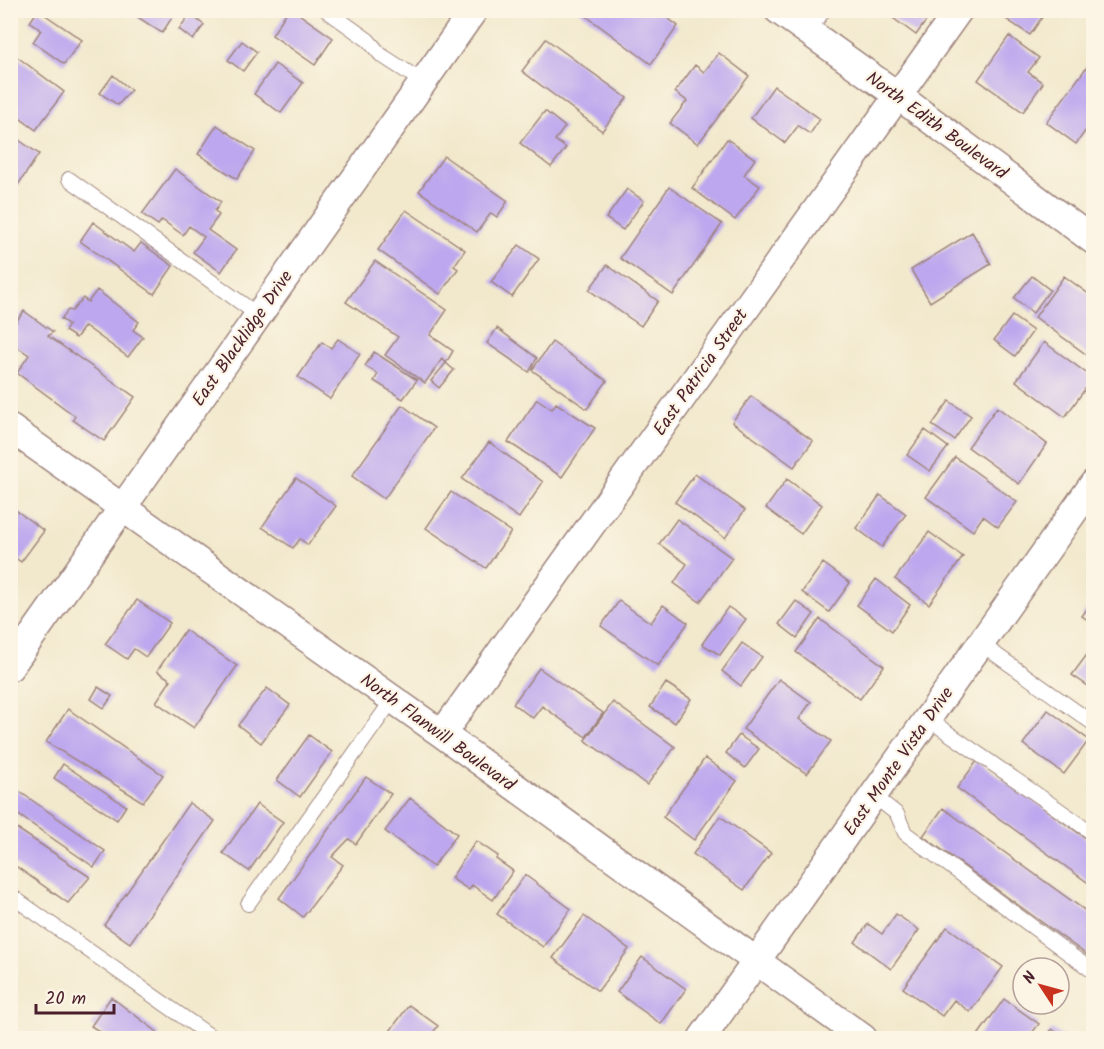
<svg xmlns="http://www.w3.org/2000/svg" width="1104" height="1049" font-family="Kalam,sans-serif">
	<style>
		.building { fill: #bda7ee }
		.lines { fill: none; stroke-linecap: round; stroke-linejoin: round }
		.service-casing { stroke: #9e847c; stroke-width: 16 }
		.minor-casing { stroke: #9e847c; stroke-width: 30 }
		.service { stroke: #fff; stroke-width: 14 }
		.minor { stroke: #fff; stroke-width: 27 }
		.labels { text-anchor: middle; stroke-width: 4.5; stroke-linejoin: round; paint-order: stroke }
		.street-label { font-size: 18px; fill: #4a1f2b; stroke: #fcf5e5 }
	</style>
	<rect width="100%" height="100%" fill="#fcf5e5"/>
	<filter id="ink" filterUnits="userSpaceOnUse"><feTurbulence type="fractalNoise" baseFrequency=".0167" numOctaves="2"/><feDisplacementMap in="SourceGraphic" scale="12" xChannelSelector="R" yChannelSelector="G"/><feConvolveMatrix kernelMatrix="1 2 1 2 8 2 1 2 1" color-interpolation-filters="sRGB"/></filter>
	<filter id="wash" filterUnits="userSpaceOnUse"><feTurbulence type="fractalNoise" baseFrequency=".008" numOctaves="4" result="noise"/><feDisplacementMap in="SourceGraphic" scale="24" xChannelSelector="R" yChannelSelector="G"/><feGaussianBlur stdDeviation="1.35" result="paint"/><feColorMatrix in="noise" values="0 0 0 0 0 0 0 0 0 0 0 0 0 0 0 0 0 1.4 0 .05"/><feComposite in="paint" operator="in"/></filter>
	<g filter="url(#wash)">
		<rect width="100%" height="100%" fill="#f2e9cd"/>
		<g id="blocks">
			<path class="building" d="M38,10L82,40L64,64L33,42L41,30L30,22Z
				M135,10H177L162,33L133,14Z
				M288,10H293L333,38L315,65L272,35Z
				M578,10H657L678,26L651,64Z
				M882,10H934L916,35Z
				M1012,10H1047L1030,35L1006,19Z
				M190,14L204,25L193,40L179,29Z
				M1009,36L1039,58L1028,72L1043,83L1023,112L978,80Z
				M546,39L627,98L602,131L522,71Z
				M242,41L257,52L243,71L228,60Z
				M719,53L749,76L698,144L670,123L687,101L675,92L695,65L704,72Z
				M16,56L64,92L36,130L10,111V63Z
				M275,64L303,83L281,113L254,94Z
				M1089,64L1094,68V119L1076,144L1046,122Z
				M113,75L131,90L118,105L100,93Z
				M774,86L820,119L810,134L798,126L785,143L751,118Z
				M545,111L565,127L555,140L566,148L551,167L520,143Z
				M217,125L255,151L237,179L198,154Z
				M10,134L39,154L16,188L10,184Z
				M727,139L755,159L744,175L760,186L735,220L692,188Z
				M444,156L508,201L497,217L491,213L477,232L419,191Z
				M175,169L221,202L215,211L219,215L208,230L236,250L221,272L193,252L204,237L189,226L183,235L162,220L158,225L142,214Z
				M669,187L722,224L673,295L620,258Z
				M627,189L644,201L623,230L606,218Z
				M406,210L465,250L454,266L458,269L440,294L378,250Z
				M93,222L134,252L141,243L173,266L154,294L80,241Z
				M972,232L991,264L930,302L911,270Z
				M519,245L539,259L512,297L491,282Z
				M375,261L447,310L430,335L453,351L446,363L442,359L425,383L385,355L398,337L346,302Z
				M607,265L658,301L641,326L589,290Z
				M1032,276L1050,290L1033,313L1014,298Z
				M1064,276L1094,298V360L1035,317Z
				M97,290L139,322L133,330L143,337L128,357L85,326L76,338L65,331L69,325L61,319L68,310L72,311L83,298L88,302Z
				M24,311L53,332L48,336L135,397L104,441L73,420L75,416L17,373L29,355L10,342V330Z
				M1012,316L1033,331L1015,356L994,340Z
				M497,328L537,358L529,372L487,343Z
				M338,339L360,354L330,399L298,377L322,342L331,348Z
				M552,342L607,381L587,409L532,370Z
				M1044,342L1093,378L1065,417L1016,381Z
				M374,352L417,380L403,399L374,381L378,374L365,366Z
				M446,363L454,370L439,388L431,381Z
				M751,396L813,441L794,467L732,422Z
				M537,399L552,409L556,403L595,428L562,477L508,442Z
				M949,401L971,416L954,440L932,425Z
				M402,405L434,428L384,499L352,476Z
				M997,407L1047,444L1019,484L968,447Z
				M925,430L948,447L930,471L907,455Z
				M489,442L543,482L519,518L462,479Z
				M955,457L1017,502L998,527L983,516L973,531L926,497Z
				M695,474L745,510L725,538L675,502Z
				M296,478L336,506L308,545L300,539L293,548L262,527Z
				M787,479L822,505L801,534L766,508Z
				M451,492L511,532L486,568L426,528Z
				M880,495L906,514L882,547L856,528Z
				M13,508L44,531L21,562L10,554V511Z
				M677,519L732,558L700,602L674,583L687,564L659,544Z
				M929,532L963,557L929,604L895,579Z
				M823,563L850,583L829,612L802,592Z
				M876,579L910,605L892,631L857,605Z
				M1094,599V624L1082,616Z
				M137,600L170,623L146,657L134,649L127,659L105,644Z
				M619,601L651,623L663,605L688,623L658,666L601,626Z
				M796,601L814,614L797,638L779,624Z
				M728,607L746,619L720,655L702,644Z
				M820,619L884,666L860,699L796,652Z
				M185,630L237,666L194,728L156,702L171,680L157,671Z
				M742,643L762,657L741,686L722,671Z
				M1094,645V690L1072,675Z
				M539,668L603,713L586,737L542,706L533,718L513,704Z
				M779,679L811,702L799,719L831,741L807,774L743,729Z
				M666,683L691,699L675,723L650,707Z
				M98,687L112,696L104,708L91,699Z
				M267,688L290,705L261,743L238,725Z
				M613,702L675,747L647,785L585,740Z
				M68,709L163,775L143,802L46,742Z
				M1048,710L1089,740L1064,774L1023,744Z
				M309,735L332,752L300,797L277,780Z
				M739,735L759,749L745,768L726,753Z
				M705,758L737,781L694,840L663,817Z
				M977,761L1094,844V887L957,788Z
				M63,764L126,806L117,820L54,778Z
				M366,777L391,794L356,844L349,839L332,857L343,865L303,917L279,898Z
				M10,785L105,851L94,867L10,809Z
				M410,798L457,834L433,867L385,831Z
				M189,803L215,821L130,943L104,925Z
				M257,804L283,822L249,871L223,853Z
				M943,808L1094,917V960L923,836Z
				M720,816L771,853L744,890L693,854Z
				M10,824L90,877L68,903L10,862Z
				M476,841L498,856L496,859L513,871L493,900L472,885L469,890L451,878Z
				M525,875L571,909L543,947L497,914Z
				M896,914L919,930L891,969L855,942L868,924L882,934Z
				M584,916L629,949L598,991L553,958Z
				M947,927L1003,967L970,1012L954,1000L942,1016L903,988Z
				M642,957L686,989L661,1024L617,992Z
				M111,997L160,1034L156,1038H110L91,1026Z
				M1004,999L1039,1024L1028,1038H976Z
				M409,1005L438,1026L429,1038H385Z
				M1052,1029L1064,1038H1045Z"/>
		</g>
	</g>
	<g filter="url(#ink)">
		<use href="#blocks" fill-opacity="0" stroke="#9e847c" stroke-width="1.5"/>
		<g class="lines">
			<defs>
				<path id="service" d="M326,10L368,40L381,55L423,82
					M808,32L824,10
					M69,179L258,315
					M981,644L1094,724
					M928,719L1094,834
					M874,796L897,814L905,833L1094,972
					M10,895L213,1038
					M248,904L393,699"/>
				<path id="minor" d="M778,10L897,95L1094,241
					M10,428L442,734L863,1038
					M10,667L474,10
					M442,734L959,10
					M702,1038L1094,483"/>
			</defs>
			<use href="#service" class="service-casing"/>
			<use href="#minor" class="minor-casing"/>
			<use href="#service" class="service"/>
			<use href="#minor" class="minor"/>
		</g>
	</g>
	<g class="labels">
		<g class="street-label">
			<text transform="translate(937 125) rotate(36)" y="6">North Edith Boulevard</text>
			<text transform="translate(242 338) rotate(-55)" y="6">East Blacklidge Drive</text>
			<text transform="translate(700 372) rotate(-55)" y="6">East Patricia Street</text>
			<text transform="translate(438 732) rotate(36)" y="6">North Flanwill Boulevard</text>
			<text transform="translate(898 761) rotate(-55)" y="6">East Monte Vista Drive</text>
		</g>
	</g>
	<rect width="1104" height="1049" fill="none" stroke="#fcf5e5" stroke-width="36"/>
	<g transform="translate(1041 986) rotate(306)"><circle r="28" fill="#fcf5e5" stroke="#b59f9b" stroke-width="1.5"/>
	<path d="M0-4.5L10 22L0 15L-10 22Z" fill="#c8321e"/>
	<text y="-9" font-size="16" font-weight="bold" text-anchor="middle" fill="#4a1f2b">N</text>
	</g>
	<path d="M36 1004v9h78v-9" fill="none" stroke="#4a1f2b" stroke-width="3"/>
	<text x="45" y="1004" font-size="18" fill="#4a1f2b" stroke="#fcf5e5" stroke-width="4.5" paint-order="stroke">20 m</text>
</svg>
